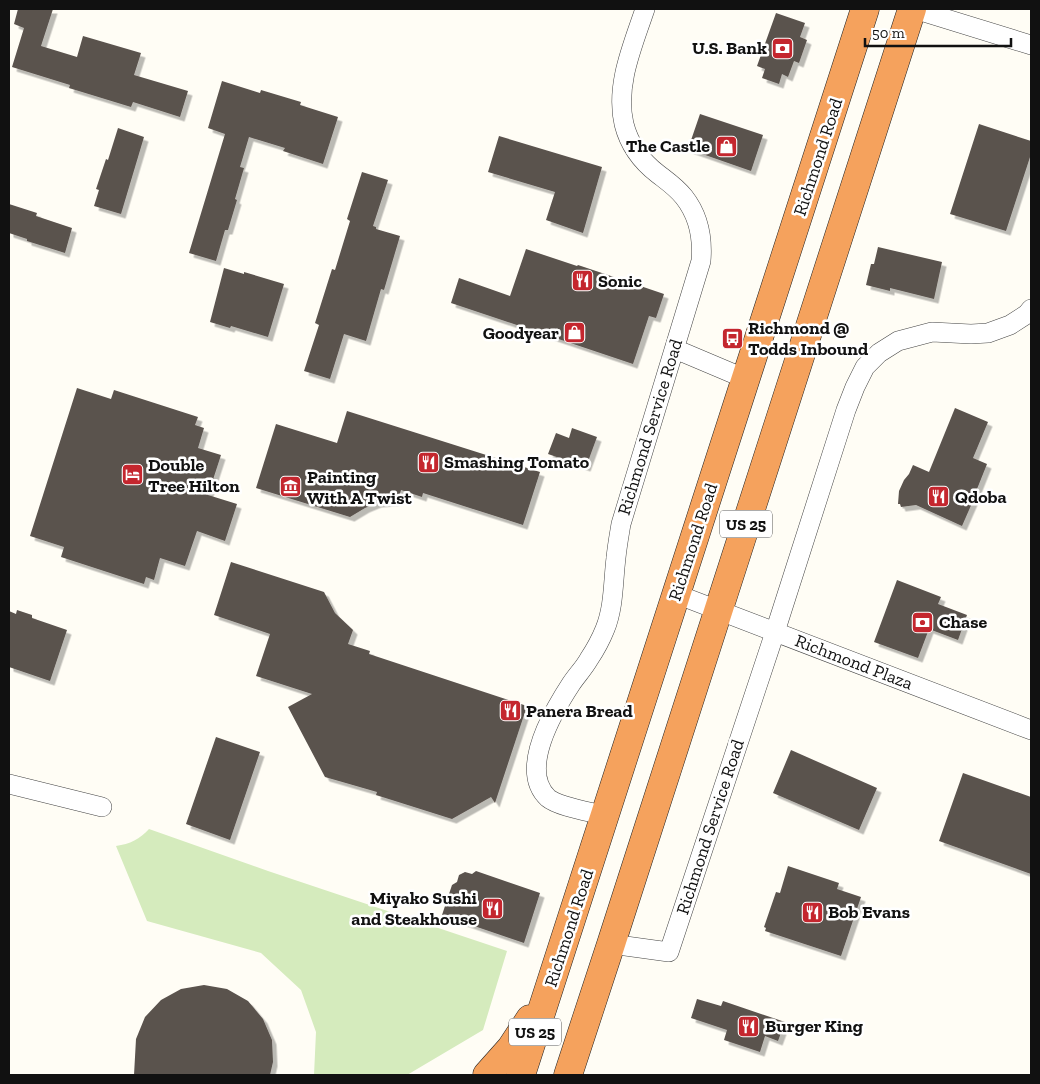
<svg xmlns="http://www.w3.org/2000/svg" width="1040" height="1084" font-family="'Zilla Slab',serif">
	<style>
		.green { fill: #d5ebbd }
		.building { fill: #5a524d; filter: url(#shadow) }
		.lines { fill: none; stroke-linecap: round; stroke-linejoin: round }
		.street-casing { stroke: #444; stroke-width: 20 }
		.highway-casing { stroke: #222; stroke-width: 29 }
		.street { stroke: #fff; stroke-width: 19 }
		.highway { stroke: #f5a25d; stroke-width: 28 }
		.labels { text-anchor: middle; stroke-width: 5; stroke-linejoin: round; paint-order: stroke }
		.shield { fill: #fff; stroke: #585858; stroke-width: 1 }
		.shield-label { font-size: 16px; font-weight: bold; fill: #111 }
		.poi-label { font-size: 18px; font-weight: bold; fill: #111; stroke: #fff; text-anchor: start }
		.street-label { font-size: 18px; fill: #111; stroke: #fff }
	</style>
	<defs>
		<filter id="shadow"><feDropShadow dx="4.5" dy="4.5" stdDeviation="0" flood-color="#0004"/></filter>
	</defs>
	<rect width="100%" height="100%" fill="#fffdf5"/>
	<path class="green" d="M149,829L268,871L507,951L483,1030L407,1075H314L316,1032L301,990L261,953L147,921L116,846C130,844 140,839 149,829Z"/>
	<path class="building" d="M18,9H53L41,46L77,57L83,36L141,53L134,75L188,91L180,117L133,102L131,107L69,88L70,85L12,67L24,28L14,24Z
		M776,13L805,23L800,37L807,40L799,63L794,61L788,77L782,74L779,84L762,78L765,69L757,66Z
		M222,81L260,93L261,90L301,102L300,105L338,117L323,164L283,151L285,148L249,137L240,167L244,168L235,199L237,200L228,230H225L216,261L189,253L225,134L208,128Z
		M700,114L763,135L751,171L688,149Z
		M979,124L1031,141V154L1006,231L950,214Z
		M118,128L144,137L121,214L94,206L99,190L96,189L106,159L108,160Z
		M499,136L602,167L583,233L546,220L555,192L488,172Z
		M362,172L388,180L373,226L376,227V229L400,236L384,290L381,289L366,341L344,334L330,379L304,371L319,325L315,323L332,269L335,270L350,221L347,219Z
		M9,204L37,213L36,216L72,228L65,253L27,241V239L9,233Z
		M878,247L942,262L934,299L890,288V291L866,285L871,264H874Z
		M526,249L577,266L578,265L605,274L664,294L656,318L649,316L633,364L451,303L459,278L510,296Z
		M224,268L244,274V272L284,284L268,337L231,326L230,328L210,322Z
		M77,388L111,399L114,390L198,417L195,425L204,428L198,448L221,455L208,495L237,504L225,541L197,531L185,566L160,558L154,580L146,577L144,584L61,557L64,547L30,536Z
		M955,408L988,422L973,458L987,464L975,494H976L962,526L916,505L901,507L900,504H898L899,491L904,480L909,474L913,465L929,472Z
		M347,411L540,472L523,525L423,493L422,497L401,490L398,501L377,503L365,508L350,517L256,488L276,424L337,443Z
		M572,428L597,437L586,467L548,454L556,433L569,438Z
		M231,562L324,592L335,613L353,630L348,644L370,651L369,654L527,706L495,803L491,797L452,819L376,795L377,792L325,777L288,707L312,694L256,676L270,634L214,615Z
		M897,580L941,597L938,604L967,615L958,640L929,629L918,658L874,642Z
		M17,610L32,615V618L67,630L50,681L9,667V611L16,614Z
		M216,737L260,752L230,840L186,824Z
		M791,750L877,788L859,830L773,793Z
		M963,773L1031,797V874L939,841Z
		M788,866L839,883L837,889L861,897L841,956L765,931L766,928L764,927L776,892L780,893Z
		M476,871L540,893L524,943L442,915L452,885L457,882L459,875L465,872L472,874Z
		M204,985L227,989L248,1001L263,1019L272,1040L273,1062L270,1075H134L136,1039L145,1017L161,1000L181,989Z
		M697,999L721,1006L723,1001L785,1022L778,1041L765,1036L760,1052L724,1040L727,1030L691,1018Z"/>
	<g class="lines">
		<defs>
			<path id="street" d="M914,9L1031,45
				M675,349L746,379
				M676,594L1031,730
				M9,784L102,807
				M606,816C592,812 559,807 548,798C518,770 554,710 571,684C577,675 584,668 589,659C595,650 601,639 605,629C614,607 613,582 616,558C617,547 619,536 621,524L701,261C703,237 699,216 684,197C676,187 667,181 658,174C641,161 629,144 624,124C615,85 633,45 645,9
				M611,944L669,952L775,632L846,410L855,387L865,367L879,353L898,341L932,332L971,334L988,333L1010,325L1027,314L1031,309"/>
			<path id="highway" d="M487,1075L511,1048L530,1019
				M521,1075C636,720 752,365 865,9
				M568,1075L611,944L912,9"/>
		</defs>
		<use href="#street" class="street-casing"/>
		<use href="#highway" class="highway-casing"/>
		<use href="#street" class="street"/>
		<use href="#highway" class="highway"/>
	</g>
	<defs>
		<symbol id="bank-square" viewBox="-11 -11 22 22"><rect x="-9" y="-9" width="18" height="18" rx="4" fill="#c4262e" stroke="#fff"/><path d="M-6-4H6V4H-6ZM0-2.3a2.3 2.3 0 1 0 0 4.6a2.3 2.3 0 1 0 0-4.6Z" fill="#fff"/></symbol>
		<symbol id="shop-square" viewBox="-11 -11 22 22"><rect x="-9" y="-9" width="18" height="18" rx="4" fill="#c4262e" stroke="#fff"/><path d="M-5-2.5h2.3a2.7 3.5 0 0 1 5.4 0H5L5.5 6h-11ZM-1.5-2.5h3a1.5 2.3 0 0 0-3 0Z" fill="#fff"/></symbol>
		<symbol id="restaurant-square" viewBox="-11 -11 22 22"><rect x="-9" y="-9" width="18" height="18" rx="4" fill="#c4262e" stroke="#fff"/><path d="M-5-6h1v4h1v-4h1v4h1v-4h1v5L-1.5 .5V6h-2V.5L-5-1ZM5-6V6H3V1.5H1.5Q1.5-4 5-6Z" fill="#fff"/></symbol>
		<symbol id="bus-square" viewBox="-11 -11 22 22"><rect x="-9" y="-9" width="18" height="18" rx="4" fill="#c4262e" stroke="#fff"/><path d="M-5-6H5V4H4V6H2V4H-2V6H-4V4H-5ZM-3.5-4V0h7V-4ZM-3.5 1.2v1.5H-2V1.2ZM2 1.2v1.5H3.5V1.2Z" fill="#fff"/></symbol>
		<symbol id="hotel-square" viewBox="-11 -11 22 22"><rect x="-9" y="-9" width="18" height="18" rx="4" fill="#c4262e" stroke="#fff"/><path d="M-6-4.5h1.5V1H6V5H4.5V3h-9V5H-6ZM-4 0a1.8 1.8 0 1 1 3.6 0ZM.5 0V-2.5h3Q6-2.5 6 0Z" fill="#fff"/></symbol>
		<symbol id="museum-square" viewBox="-11 -11 22 22"><rect x="-9" y="-9" width="18" height="18" rx="4" fill="#c4262e" stroke="#fff"/><path d="M0-6L6-3V-2H-6V-3ZM-5-1h2V3h-2ZM-1-1h2V3h-2ZM3-1h2V3H3ZM-6 4H6V6H-6Z" fill="#fff"/></symbol>
	</defs>
	<g fill-rule="evenodd">
		<use href="#bank-square" x="770" y="36" width="25" height="25"/>
		<use href="#shop-square" x="714" y="134" width="25" height="25"/>
		<use href="#restaurant-square" x="570" y="268" width="25" height="25"/>
		<use href="#shop-square" x="562" y="320" width="25" height="25"/>
		<use href="#bus-square" x="720" y="326" width="25" height="25"/>
		<use href="#restaurant-square" x="416" y="450" width="25" height="25"/>
		<use href="#hotel-square" x="120" y="462" width="25" height="25"/>
		<use href="#museum-square" x="278" y="474" width="25" height="25"/>
		<use href="#restaurant-square" x="926" y="484" width="25" height="25"/>
		<use href="#bank-square" x="910" y="610" width="25" height="25"/>
		<use href="#restaurant-square" x="498" y="698" width="25" height="25"/>
		<use href="#restaurant-square" x="480" y="896" width="25" height="25"/>
		<use href="#restaurant-square" x="800" y="900" width="25" height="25"/>
		<use href="#restaurant-square" x="736" y="1014" width="25" height="25"/>
	</g>
	<g class="labels">
		<g class="shield">
			<rect x="720" y="510.5" width="52" height="27" rx="4"/>
			<rect x="509" y="1018.5" width="52" height="27" rx="4"/>
		</g>
		<g class="shield-label">
			<text x="746" y="530">US 25</text>
			<text x="535" y="1038">US 25</text>
		</g>
		<g class="poi-label">
			<text x="767" y="54" text-anchor="end">U.S. Bank</text>
			<text x="710" y="152" text-anchor="end">The Castle</text>
			<text x="598" y="287">Sonic</text>
			<text x="748" y="334">Richmond @<tspan x="748" dy="21">Todds Inbound</tspan></text>
			<text x="559" y="339" text-anchor="end">Goodyear</text>
			<text x="444" y="468">Smashing Tomato</text>
			<text x="148" y="471">Double<tspan x="148" dy="21">Tree Hilton</tspan></text>
			<text x="307" y="483">Painting<tspan x="307" dy="21">With A Twist</tspan></text>
			<text x="955" y="503">Qdoba</text>
			<text x="939" y="628">Chase</text>
			<text x="526" y="717">Panera Bread</text>
			<text x="477" y="904" text-anchor="end">Miyako Sushi<tspan x="477" dy="21">and Steakhouse</tspan></text>
			<text x="828" y="918">Bob Evans</text>
			<text x="765" y="1032">Burger King</text>
		</g>
		<g class="street-label">
			<text transform="translate(818 157) rotate(-72)" y="6">Richmond Road</text>
			<text transform="translate(650 427) rotate(-73)" y="6">Richmond Service Road</text>
			<text transform="translate(693 542) rotate(-72)" y="6">Richmond Road</text>
			<text transform="translate(854 662) rotate(21)" y="6">Richmond Plaza</text>
			<text transform="translate(710 827) rotate(-72)" y="6">Richmond Service Road</text>
			<text transform="translate(569 928) rotate(-72)" y="6">Richmond Road</text>
		</g>
	</g>
	<rect width="1040" height="1084" fill="none" stroke="#111111" stroke-width="20"/>
	<path d="M865 38v8h146v-8" fill="none" stroke="#111111" stroke-width="2.5"/>
	<text x="872" y="38" font-size="15" fill="#111111" stroke="#ffffff" stroke-width="4" paint-order="stroke">50 m</text>
</svg>
